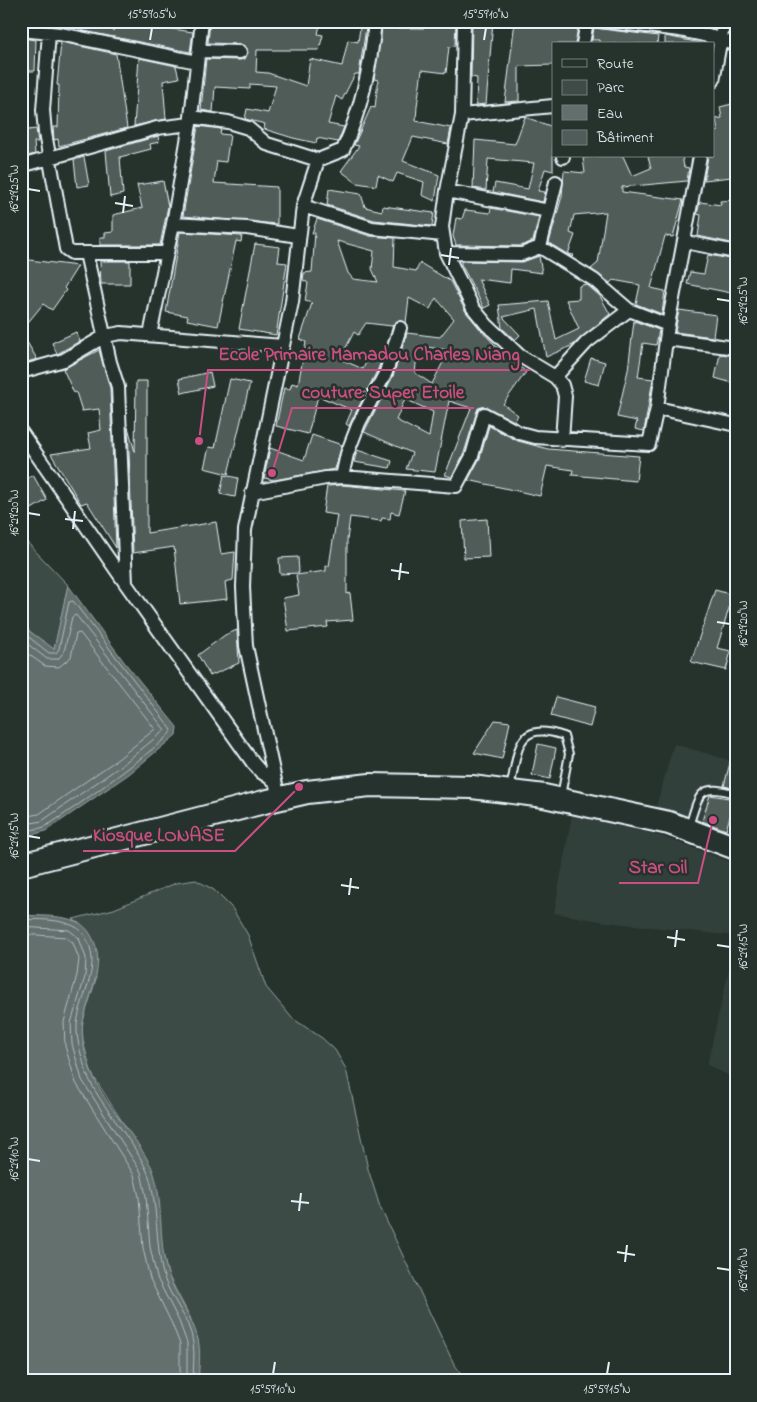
<svg xmlns="http://www.w3.org/2000/svg" width="757" height="1402" font-family="'Indie Flower',sans-serif">
	<style>
		.built { fill: #333f3a }
		.green { fill: #3e4b47; stroke: #939ea0 }
		.water { fill: #636f6d; stroke: #98a3a5 }
		.lines { fill: none; stroke-linecap: round; stroke-linejoin: round }
		.shore { stroke: #b3bdc0; stroke-width: 1 }
		.building { fill: #505c59; stroke: #e8f1f8; fill-rule: evenodd }
		.lane-casing { stroke: #e8f1f8; stroke-width: 10 }
		.street-casing { stroke: #e8f1f8; stroke-width: 16 }
		.highway-casing { stroke: #e8f1f8; stroke-width: 26 }
		.lane { stroke: #26332d; stroke-width: 6 }
		.street { stroke: #26332d; stroke-width: 12 }
		.highway { stroke: #26332d; stroke-width: 22 }
		.ticks { fill: none; stroke: #e8f1f8; stroke-width: 2 }
		.leader { fill: none; stroke: #cc4e82; stroke-width: 2 }
		.callout-dot { fill: #cc4e82; stroke: #26332d; stroke-width: 2 }
		.callout-label { font-size: 19px; text-anchor: middle; font-weight: bold; fill: #cc4e82; stroke: #26332d; stroke-width: 5; stroke-linejoin: round; paint-order: stroke }
		.neatline { fill: none; stroke: #e8f1f8; stroke-width: 2 }
		.ticks-label { font-size: 12px; text-anchor: middle; fill: #e8f1f8 }
	</style>
	<rect width="100%" height="100%" fill="#26332d"/>
	<filter id="ink" filterUnits="userSpaceOnUse"><feTurbulence type="fractalNoise" baseFrequency=".02" numOctaves="2"/><feDisplacementMap in="SourceGraphic" scale="10" xChannelSelector="R" yChannelSelector="G"/><feConvolveMatrix kernelMatrix="1 2 1 2 8 2 1 2 1" color-interpolation-filters="sRGB"/></filter>
	<g filter="url(#ink)">
		<path class="built" d="M674,744L736,762V851L652,821Z
			M572,815L660,836L736,864V936L606,922L554,913Z
			M736,939V1079L707,1065Z"/>
		<path class="green" d="M21,536L68,585L54,650L21,625Z
			M196,880L214,890L232,908L248,935L266,987L292,1018L322,1038L335,1050L346,1069L368,1169L380,1207L453,1362L466,1381H198V1341L190,1317L168,1275L161,1245L157,1194L151,1167L92,1074L83,1041L82,1024L96,979L88,931L73,919L114,909L176,883Z"/>
		<path class="water" d="M68,585L125,663L177,727L176,735L129,774L46,831L21,838V625L54,649Z
			M25,915C45,917 76,913 89,932C109,961 89,992 83,1022C80,1037 86,1060 92,1074C106,1107 135,1134 151,1166C165,1197 157,1241 168,1274C176,1297 192,1316 198,1339C201,1352 199,1368 198,1381H21V916Z"/>
		<g class="lines">
			<path class="shore" d="M21,631L49,653H56L59,649L69,602L73,601L172,730C170,740 59,820 44,827C37,830 28,829 21,832
				M21,639L47,659H58L64,652L72,617L76,615L165,730L122,765L42,821L21,825
				M21,649L45,666L59,667L71,657L76,634L80,633L155,729L118,759L39,814L21,817
				M21,920C39,919 75,918 85,936C103,967 81,992 77,1024C76,1039 81,1054 85,1068C94,1100 132,1137 146,1169C158,1194 155,1243 163,1274C169,1298 190,1317 193,1343C195,1355 193,1368 193,1381
				M21,927L69,930L79,938L86,958L85,977L71,1023L72,1044L82,1080L141,1172L146,1196L150,1247L157,1278L179,1321L187,1343V1381
				M21,934L66,937L73,943L79,959L77,975L64,1022L65,1046L76,1083L134,1175L139,1197L143,1248L150,1279L172,1324L180,1344V1381"/>
		</g>
		<path class="building" d="M115,21L145,25V21H160L159,27L193,32L190,52L79,30L81,22L113,29V31Z
			M210,21H289V24L320,25L318,34L323,35L319,50H257L256,72L268,73L306,86L310,59L342,66L348,40L358,42L361,21H367L359,74H355L342,100L336,96L328,124L344,127L338,142L317,138L316,143L293,138L264,129L265,124L245,119L247,109L268,113L276,86L250,84V89L215,87L213,112L201,110L206,59L240,60L244,59L248,53L247,48L241,44L208,43Z
			M383,21H391L392,28H424V21H456L455,46L449,47L446,73L422,70L417,106L416,121L451,128L448,144L413,137L403,161L439,175L435,201L422,195L424,182L397,173L393,182L378,175L376,186L357,183L341,171L359,146L354,145L371,107L375,108L378,80L374,79Z
			M472,21H493L486,104L476,105L477,78L471,77Z
			M515,21H541L578,27L575,44H553V65L519,66V101L505,102Z
			M674,21H713L712,29Z
			M594,28L658,36L657,44H600V40H592Z
			M665,36L686,40L705,44H665Z
			M21,38L36,40L35,71H21Z
			M61,42L116,54L127,128L59,146L58,139L54,140L53,127H58L59,85H57Z
			M139,58L176,66L179,78L163,81L166,119L134,126Z
			M736,103V174L732,177L704,180L708,156H713V132L718,131L716,119L722,118L720,107Z
			M525,117L553,127V171L545,169L538,191L545,192L543,202L493,192L495,183L528,189L534,163L488,159L486,190L473,188L475,140L515,144Z
			M198,126L221,129L220,134L230,135L226,162L217,161L214,183L277,187V224L183,216Z
			M36,129L38,142H34L35,154L21,158V131Z
			M158,136L159,142L150,144L151,149L120,157L123,194L110,197L106,151Z
			M596,156H623L632,176L651,168L648,156H682L684,167L689,168L687,181L622,187V192L683,200L673,237L665,236L651,288L665,291L662,314L636,304L640,285L613,280L610,283L591,269L598,263L606,212L574,215L570,233L575,235L568,254L574,255L572,257L549,243L562,196L564,171L585,173L583,158Z
			M84,157L89,185L77,187L74,160Z
			M163,181L168,206L160,245H100V237H105V233L113,232V215L142,208L137,185Z
			M329,189L361,194L365,207L382,211L383,206L434,213L432,226L374,220L327,205Z
			M736,200V244L698,236L701,215L697,214L700,202L721,205L720,201Z
			M491,208L539,217L533,241L521,246L456,245L453,236L456,218L462,219L465,210L490,213Z
			M317,219L370,236L395,238L394,267L416,271L420,263L450,281L466,312L481,330L506,357V355L526,372L503,404L518,415L514,421L487,407L478,408L464,453L452,477L445,475L471,408L449,401L435,472L406,469L412,453L364,432L393,376L407,333L440,337L454,319L436,298L430,309L409,298L406,323L398,320L392,326L366,323L358,335L354,332L340,359L363,369L370,353L383,355L378,369L349,426L346,424L352,410L318,396L308,434L276,426L284,388L290,389L292,383L298,385L306,342L300,339L312,303L305,301L308,283L303,280L304,273L312,272L315,233H312ZM337,241L374,251L372,269L378,282L353,279L348,273ZM418,346L449,350L432,384L415,373ZM405,399L433,412L429,437L396,420Z
			M180,232L242,236L241,242L236,241L218,326L187,320L188,316L166,312Z
			M255,244L280,247L278,262L287,263L276,335L239,329Z
			M708,255L736,260V294L687,284L690,272L704,274Z
			M539,256L542,273L511,269L510,283L478,279L490,305L484,308L461,264V261L522,262Z
			M21,259L78,266L64,288L66,290L52,310L43,304L21,331Z
			M100,261H130V284H101Z
			M586,284L600,296L610,314L573,345L546,357L537,309L503,317L520,335L515,340L502,328L499,305L548,301L556,340L579,329L566,300L579,299V286Z
			M679,310L716,315L713,337L675,332Z
			M634,321L659,330L656,345L643,343L638,377L653,379L644,431L635,429L637,421L617,417L628,370Z
			M21,332L37,359L21,364Z
			M76,332L80,341L57,354L52,343Z
			M99,350L110,388L116,548L87,502L81,504L51,454L91,448L88,433L101,430L99,409L82,411L76,392L74,393L63,369Z
			M720,354L736,356V384L715,378Z
			M591,358L605,362L599,385L584,381Z
			M210,372L213,386L182,393L179,379Z
			M230,379L250,383L228,474L204,468L209,447L215,448Z
			M136,381H147V533L216,522L221,554L235,552L233,580L225,582L227,599L180,604L174,547L133,553L128,427L135,452Z
			M489,426L518,441L548,449L639,456L636,481L572,475L573,470L547,466L540,496L468,480L480,458Z
			M312,435L342,445L335,469L274,480L264,478L270,448L304,460Z
			M357,450L392,461L390,468L354,462Z
			M33,475L47,500L21,515V482Z
			M224,475L238,478L235,497L220,494Z
			M342,485L405,491L399,514L391,512L390,519L382,518L381,521L350,517L347,540V594L350,593L353,620L327,622L328,627L288,631L283,598L299,595L296,575L326,571V566H329L337,515L323,513L327,486Z
			M487,519L489,557L464,558L462,521Z
			M298,557L299,573L280,574L279,558Z
			M715,590L733,595L717,648L731,651L726,670L691,662Z
			M237,630L239,663L210,676L198,655L225,635Z
			M556,697L595,707L590,727L551,716Z
			M495,720L510,722L502,759L474,753Z
			M538,744L556,748L550,779L532,775Z
			M732,755H736V789L724,786Z
			M710,795L735,799L726,830L702,821Z"/>
		<g class="lines">
			<defs>
				<path id="lane" d="M510,788C519,751 515,719 564,736L569,754L561,796
					M689,826C700,793 698,783 736,794"/>
				<path id="street" d="M464,21L462,115L447,191L442,227L446,253L473,308L487,325L520,356L555,377L562,385L565,396L562,440
					M602,21C646,27 695,28 736,45
					M21,30L60,34L197,62
					M49,33L43,110L45,133L66,249L72,253H167
					M583,44L587,21
					M199,51L240,52
					M713,81L724,21
					M462,115L553,106
					M191,117L202,21
					M563,157V156
					M21,166L157,128L190,124L191,117L228,122L248,128L267,144L318,160
					M447,191L549,211
					M303,206L372,228L443,235
					M173,224L247,228L298,236
					M685,242L736,252
					M540,247L556,182
					M86,253L110,362L118,387L126,584
					M446,253L522,254L540,247L594,280L629,310L668,325
					M150,335L173,224L190,124
					M666,339L736,348
					M21,372L64,360L105,336L121,333L283,346
					M555,377L587,342L629,310
					M657,408L736,425
					M21,432L126,584L253,763L261,772L275,781
					M342,477L347,454L359,423L386,372L400,328
					M252,492L326,478L342,477L456,486L472,456L484,414L520,433L535,437L649,444L657,408L668,325L700,156
					M279,799L246,646L243,587L245,530L292,302L303,206L318,160L343,150C361,110 371,65 375,21"/>
				<path id="highway" d="M21,865L264,802L307,792L370,785L472,787L544,796L669,823L736,848"/>
			</defs>
			<use href="#lane" class="lane-casing"/>
			<use href="#street" class="street-casing"/>
			<use href="#highway" class="highway-casing"/>
			<use href="#lane" class="lane"/>
			<use href="#street" class="street"/>
			<use href="#highway" class="highway"/>
		</g>
	</g>
	<path class="ticks" d="M150,40L152,28M484,40L486,28M28,189L40,191M115,203L133,206M123,213L125,196M441,255L459,258M449,265L451,248M717,299L730,301M28,513L40,515M65,519L83,521M73,529L75,511M391,570L409,573M399,580L401,563M717,622L730,624M28,836L40,838M341,885L359,888M349,895L351,878M667,937L685,940M717,945L730,947M675,947L677,930M28,1159L40,1161M291,1201L309,1203M299,1211L301,1193M617,1252L635,1255M625,1262L627,1245M717,1268L730,1270M273,1374L275,1362M607,1374L609,1362"/>
	<path class="leader" d="M199 441L208 370H530M272 473L292 408H474M299 787L235 851H83M713 820L698 883H619"/>
	<g class="callout-dot">
		<circle cx="199" cy="441" r="5"/>
		<circle cx="272" cy="473" r="5"/>
		<circle cx="299" cy="787" r="5"/>
		<circle cx="713" cy="820" r="5"/>
	</g>
	<g class="callout-label">
		<text x="369" y="360">Ecole Primaire Mamadou Charles Niang</text>
		<text x="383" y="398">couture: Super Etoile</text>
		<text x="159" y="841">Kiosque LONASE</text>
		<text x="658" y="873">Star Oil</text>
	</g>
	<rect width="757" height="1402" fill="none" stroke="#26332d" stroke-width="55"/>
	<rect x="552" y="42" width="162" height="115" fill="#26332d" stroke="#747f7e"/>
	<rect x="562" y="59" width="25" height="8" fill="#26332d" stroke="#747f7e"/>
	<text x="597" y="68" font-size="15" fill="#e8f1f8">Route</text>
	<rect x="562" y="80" width="25" height="15" fill="#3e4b47" stroke="#747f7e"/>
	<text x="597" y="92" font-size="15" fill="#e8f1f8">Parc</text>
	<rect x="562" y="105" width="25" height="15" fill="#636f6d" stroke="#747f7e"/>
	<text x="597" y="118" font-size="15" fill="#e8f1f8">Eau</text>
	<rect x="562" y="130" width="25" height="15" fill="#505c59" stroke="#747f7e"/>
	<text x="597" y="142" font-size="15" fill="#e8f1f8">Bâtiment</text>
	<rect x="28" y="28" width="702" height="1346" class="neatline"/>
	<g class="ticks-label">
		<text x="152" y="18">15°59'05"N</text>
		<text x="486" y="18">15°59'10"N</text>
		<text transform="translate(14 189) rotate(-90)" y="4">16°29'25"W</text>
		<text transform="translate(743 301) rotate(-90)" y="4">16°29'25"W</text>
		<text transform="translate(14 513) rotate(-90)" y="4">16°29'20"W</text>
		<text transform="translate(743 624) rotate(-90)" y="4">16°29'20"W</text>
		<text transform="translate(14 836) rotate(-90)" y="4">16°29'15"W</text>
		<text transform="translate(743 947) rotate(-90)" y="4">16°29'15"W</text>
		<text transform="translate(14 1159) rotate(-90)" y="4">16°29'10"W</text>
		<text transform="translate(743 1270) rotate(-90)" y="4">16°29'10"W</text>
		<text x="273" y="1393">15°59'10"N</text>
		<text x="607" y="1393">15°59'15"N</text>
	</g>
</svg>
